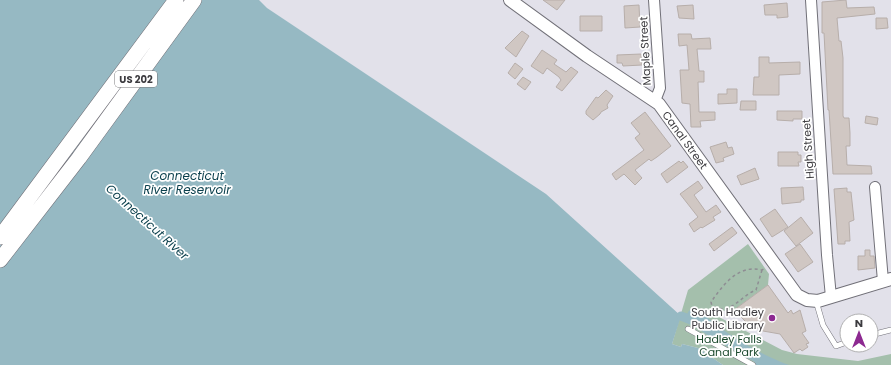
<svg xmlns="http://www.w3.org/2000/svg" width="891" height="365" font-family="Poppins,sans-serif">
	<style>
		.green { fill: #a4bfac }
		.water { fill: #96b9c3 }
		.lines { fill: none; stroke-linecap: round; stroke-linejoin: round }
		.canal { stroke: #96b9c3; stroke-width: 9 }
		.building { fill: #d0c7c3; stroke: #b7aeaa }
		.service-casing { stroke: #717078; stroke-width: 6 }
		.minor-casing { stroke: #717078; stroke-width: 12 }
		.tertiary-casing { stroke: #717078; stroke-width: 14 }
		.primary-casing { stroke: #717078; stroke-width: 16 }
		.path { stroke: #8e8d93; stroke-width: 1.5; stroke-dasharray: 3 3; stroke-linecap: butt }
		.service { stroke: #fff; stroke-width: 5 }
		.minor { stroke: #fff; stroke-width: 10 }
		.tertiary { stroke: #fff; stroke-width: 12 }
		.primary { stroke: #fff; stroke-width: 15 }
		.poi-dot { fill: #8d2991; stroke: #fff; stroke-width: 1.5 }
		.labels { text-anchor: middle; stroke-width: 3.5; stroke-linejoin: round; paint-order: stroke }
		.shield { fill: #fff; stroke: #767679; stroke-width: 1 }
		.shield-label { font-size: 10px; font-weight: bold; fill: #3c3b3f }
		.street-label { font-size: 11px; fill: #3c3b3f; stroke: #fff }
		.poi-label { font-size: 11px; fill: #3c3b3f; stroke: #fff; text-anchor: end }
		.park-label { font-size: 11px; fill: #1c4a2e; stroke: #fff }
		.water-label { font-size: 12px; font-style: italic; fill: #0a3f4c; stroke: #fff }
	</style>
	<rect width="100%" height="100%" fill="#e2e1ea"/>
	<path class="green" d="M748,244L769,274L768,285L734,310L722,311L715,315L782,350L797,354L858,361L891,354V365H723L698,348L682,344L681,347L672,344L688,290Z"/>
	<path class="water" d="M0,0H259L267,8L546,194L681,316L672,344L681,347L682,344L698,348L723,365H0Z
		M694,306C721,331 754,352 789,365H754L755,362L709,336L685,320L688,312Z"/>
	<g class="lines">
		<path class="canal" d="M681,316L696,322"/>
	</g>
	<path class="building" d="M543,0H565L557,10Z
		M846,0L847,8L874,7L875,14L837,18L839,41H841L843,58V116L844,118H849L850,133V146H846L847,165L871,166L872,174H833L829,110H828L824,33H822V2Z
		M787,3L788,17L777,18V15H765L764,5Z
		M639,5L640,27L625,28L624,6Z
		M693,5L694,19L679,18L677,6Z
		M580,16H602V31H580Z
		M876,18H887L888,28L876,29Z
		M522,31L529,36L516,57L505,48Z
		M678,34H691L692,39L710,38L711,49H697L699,71H704V82H698L699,112H715V120L700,121L701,127H691L690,104L682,103L680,70H689L687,45L679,46Z
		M542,50L557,60L554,64L566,72L571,67L578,72L562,91L556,87L561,80L559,77L547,68L543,74L531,66Z
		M641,54L642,65L623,66L622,63H617V55Z
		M759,57H769V63L800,62V74L779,75V95H753L754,77H759Z
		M515,63L523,69L515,79L508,73Z
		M523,77L531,82L525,90L517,84Z
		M727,89H737V103L718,104V94H727Z
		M606,90L613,96L607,105L608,108L601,112L600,114L593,120L586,114V111L596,97L598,98Z
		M741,101H756V110H740Z
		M777,111H802V119H793V121L777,120Z
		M645,112L671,146L657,157L651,161L649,159L635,170L642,178L635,185L624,174L616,180L612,174L644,150L635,138L640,134L631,123Z
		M866,116L878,118L877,125L865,123Z
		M726,142L728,148L732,147L734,154L723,158L724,161L716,163L710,147Z
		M778,152H798V155H801V162H798L799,166H778Z
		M679,161L681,163L683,161L688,167L667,183L661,174Z
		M755,168L759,179L741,185L737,176Z
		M698,181L703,188L694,195L706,212L716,205L721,212L713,217L715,220L702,228L701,227L694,232L689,224L698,217L680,194Z
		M803,187L804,200H801V202L782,204L781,188Z
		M847,188V192H851L854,220L849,222L850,241H845V244H838L834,189Z
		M775,209L788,227L772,237L760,219Z
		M801,217L813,233L796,246L784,231Z
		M732,227L737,233L714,251L709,244Z
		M800,244L813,262L798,272L785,254Z
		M865,250H870V256H874L875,268L858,270V256H865Z
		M768,285L788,313L791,310L793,314L800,310L806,331L802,333L809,343L806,344L808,347L802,351L800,349L794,353L780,334L763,331L746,322L734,310Z"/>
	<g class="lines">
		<defs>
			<path id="service" d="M816,301L823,325L836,346L847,342
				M688,329L753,365
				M871,335L891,330"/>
			<path id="minor" d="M654,0L660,88L655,101
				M811,0L827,255L831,297
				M875,187L883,281"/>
			<path id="tertiary" d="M510,0L587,56L659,104L797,295L807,300L818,301L891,279"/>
			<path id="primary" d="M0,237L176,0
				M0,260L79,158L194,0"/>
		</defs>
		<use href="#service" class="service-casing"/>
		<use href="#minor" class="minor-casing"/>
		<use href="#tertiary" class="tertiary-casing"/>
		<use href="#primary" class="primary-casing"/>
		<path class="path" d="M762,270L756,290C740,296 731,316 712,306L711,302C723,285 738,264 762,270L765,268"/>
		<use href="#service" class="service"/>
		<use href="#minor" class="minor"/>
		<use href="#tertiary" class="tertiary"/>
		<use href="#primary" class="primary"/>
	</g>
	<circle class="poi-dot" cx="772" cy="318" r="4"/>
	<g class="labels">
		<rect class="shield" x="115" y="71" width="42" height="16" rx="3"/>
		<g class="shield-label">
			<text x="136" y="83">US 202</text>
		</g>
		<g class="street-label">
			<text transform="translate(645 51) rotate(-93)" y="4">Maple Street</text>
			<text transform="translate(685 140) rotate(54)" y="4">Canal Street</text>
			<text transform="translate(808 149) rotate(-94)" y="4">High Street</text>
		</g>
		<g class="poi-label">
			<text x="764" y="316">South Hadley<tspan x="764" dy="13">Public Library</tspan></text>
		</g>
		<g class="park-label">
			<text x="729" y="343">Hadley Falls<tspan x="729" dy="13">Canal Park</tspan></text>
		</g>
		<g class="water-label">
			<text x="187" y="180">Connecticut<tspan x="187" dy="14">River Reservoir</tspan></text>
			<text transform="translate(147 222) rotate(42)" y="4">Connecticut River</text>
		</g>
	</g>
	<g transform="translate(859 333)"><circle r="19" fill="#ffffff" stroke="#b1b1b2"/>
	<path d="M0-3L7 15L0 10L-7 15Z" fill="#8d2991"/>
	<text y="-6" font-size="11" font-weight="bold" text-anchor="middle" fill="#3c3b3f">N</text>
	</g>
</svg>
